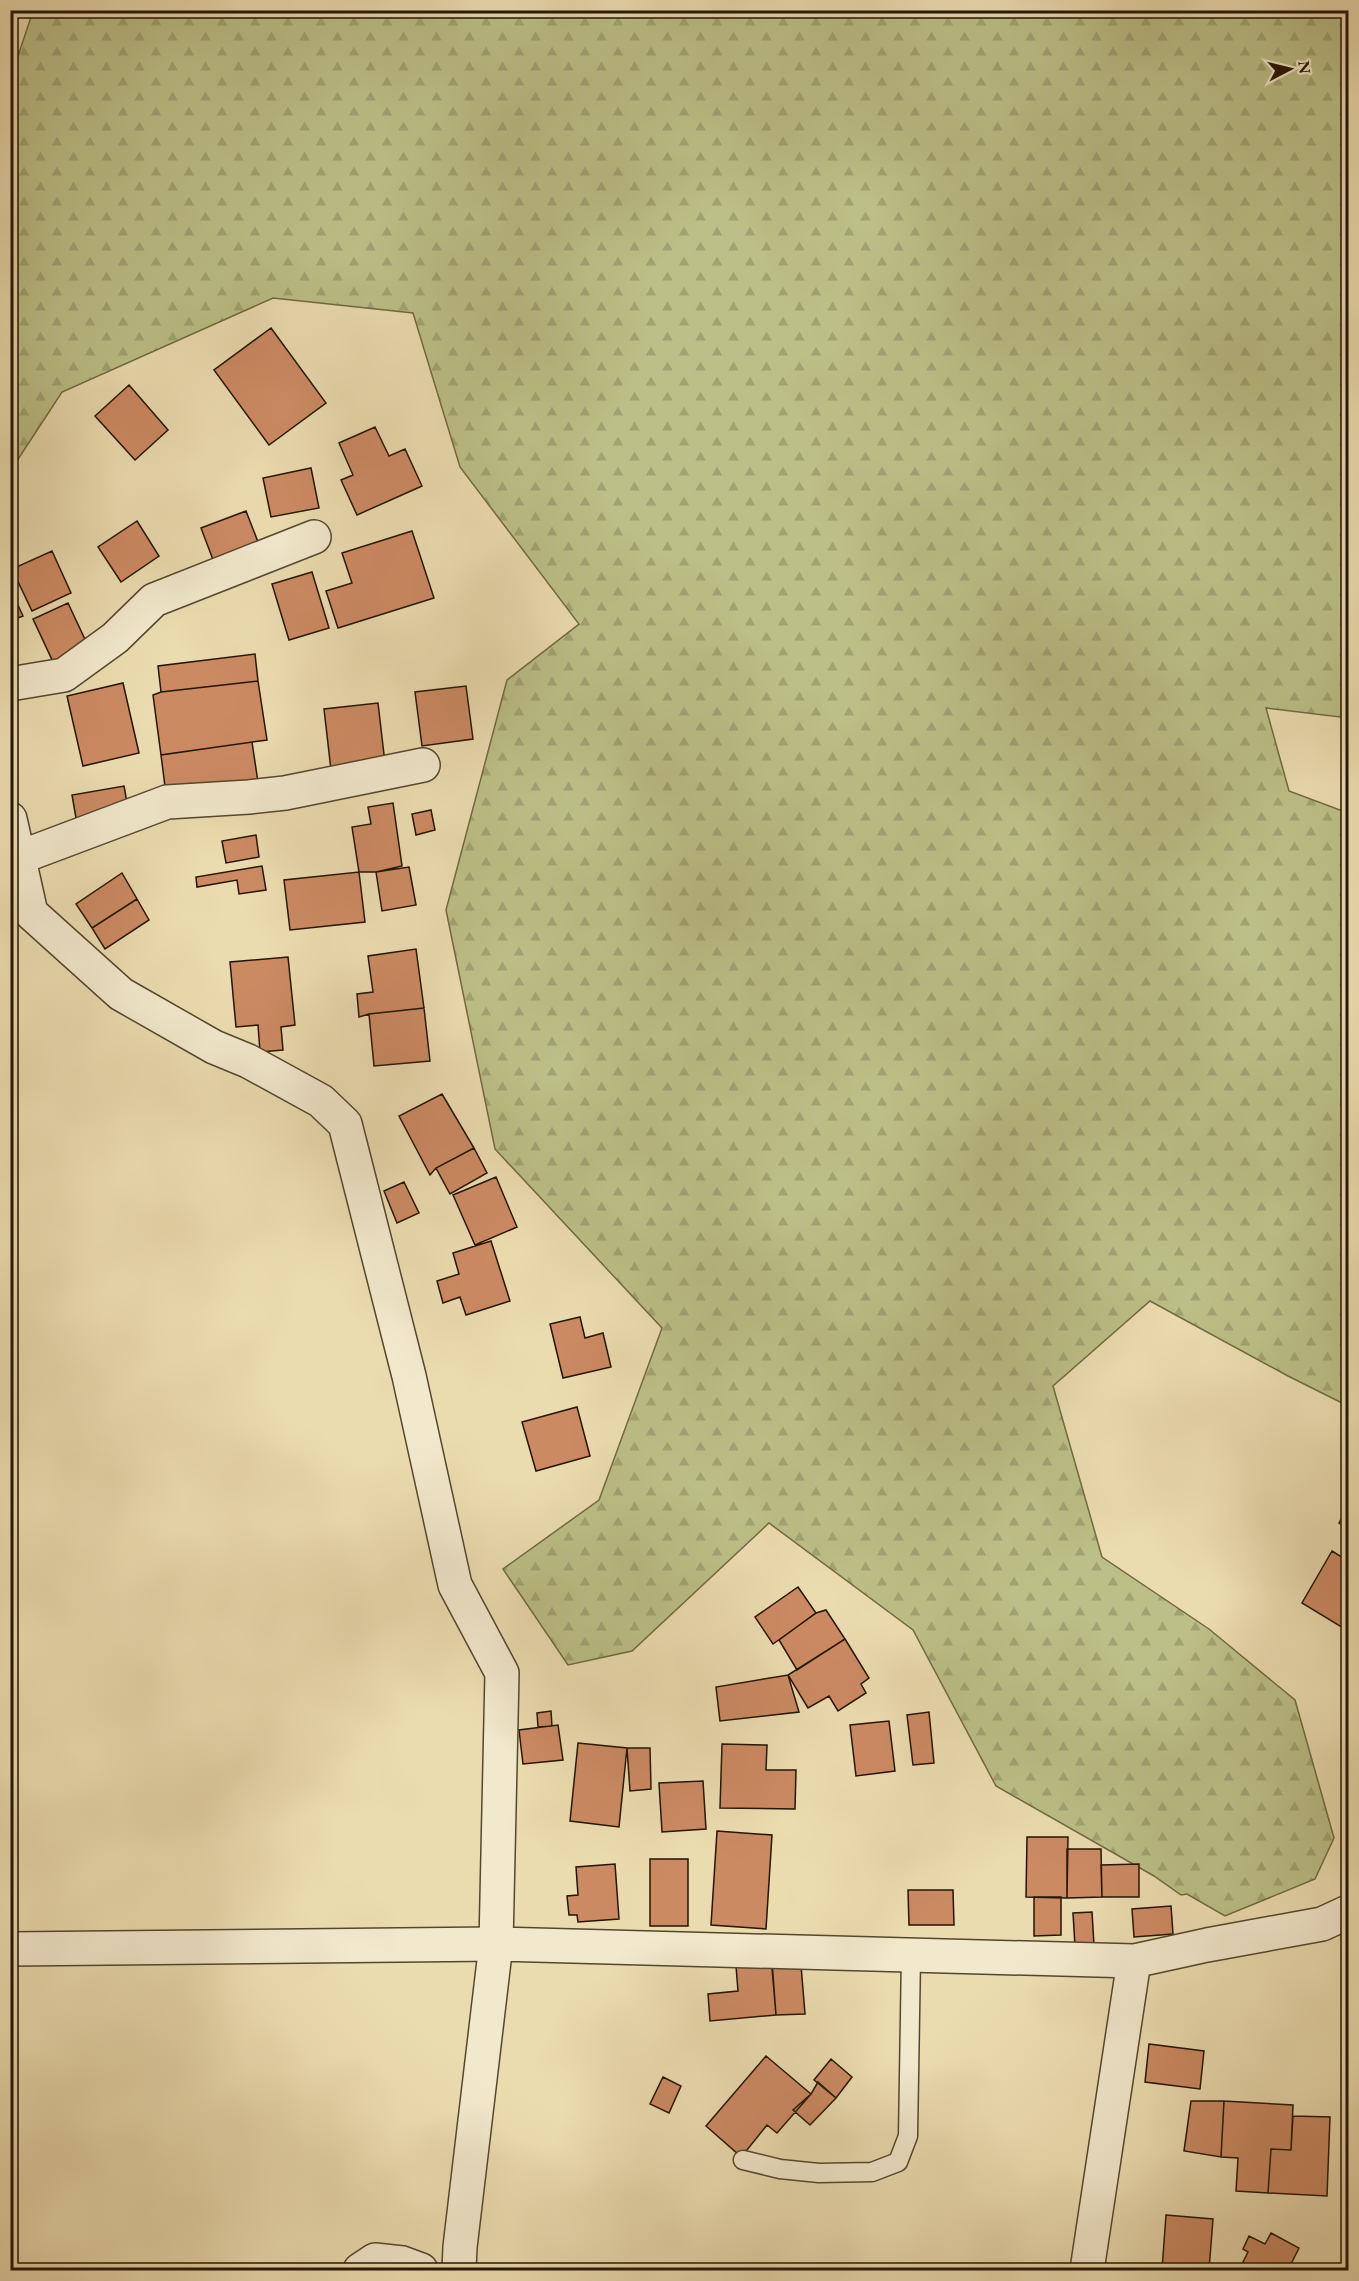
<svg xmlns="http://www.w3.org/2000/svg" width="1359" height="2281" font-family="'EB Garamond',serif">
	<style>
		.forest { fill: url(#forest-firs); stroke: #706a44; stroke-width: 1.5 }
		.building { fill: #cc8a63; stroke: #231501; stroke-width: 1.5 }
		.lines { fill: none; stroke-linecap: round; stroke-linejoin: round }
		.service-casing { stroke: #55472d; stroke-width: 21 }
		.minor-casing { stroke: #55472d; stroke-width: 36 }
		.tertiary-casing { stroke: #55472d; stroke-width: 36 }
		.service { stroke: #f2e8cc; stroke-width: 18 }
		.minor { stroke: #f2e8cc; stroke-width: 33 }
		.tertiary { stroke: #f2e8cc; stroke-width: 33 }
	</style>
	<defs>
		<pattern id="forest-firs" width="22" height="20" patternUnits="userSpaceOnUse" patternTransform="scale(1.5)"><rect width="22" height="20" fill="#bcbf87"/><path d="M5 1l3.5 6h-7zM16 11l3.5 6h-7z" fill="#a1a373"/></pattern>
	</defs>
	<rect width="100%" height="100%" fill="#ebdcb0"/>
	<filter id="stains"><feTurbulence type="fractalNoise" baseFrequency=".00333" numOctaves="4"/><feColorMatrix values="0 0 0 0 .2 0 0 0 0 .09 0 0 0 0 .02 0 0 0 .5 -.17"/></filter>
	<radialGradient id="worn" r=".72"><stop offset=".6" stop-color="#630" stop-opacity="0"/><stop offset="1" stop-color="#630" stop-opacity=".3"/></radialGradient>
	<path class="forest" d="M33,11H1348V718L1266,708L1289,791L1348,813V1406L1288,1376L1150,1301L1053,1386L1102,1557L1209,1629L1295,1700L1334,1838L1315,1879L1225,1916L1187,1894L1181,1895L1154,1876L996,1786L913,1630L769,1523L632,1651L568,1665L503,1569L599,1500L662,1328L495,1149L446,910L507,680L579,624L460,467L413,313L273,298L62,392L11,470L10,80Z"/>
	<path class="building" d="M271,328L326,403L269,445L214,370Z
		M129,385L168,430L135,460L95,416Z
		M375,427L389,456L405,449L422,486L357,515L341,480L353,475L339,443Z
		M311,468L319,508L271,517L263,478Z
		M246,511L260,547L215,565L201,528Z
		M137,521L159,556L121,582L98,547Z
		M412,531L434,598L338,628L326,591L352,583L342,553Z
		M52,551L71,593L32,611L12,569Z
		M312,572L329,628L289,640L272,584Z
		M10,588L23,616L10,621Z
		M68,603L89,648L54,664L33,619Z
		M255,654L258,681L161,692L158,666Z
		M258,681L267,740L161,755L153,695L161,692Z
		M123,683L139,753L83,766L67,696Z
		M466,686L473,739L422,746L415,692Z
		M378,703L385,763L331,770L324,709Z
		M252,742L259,789L167,802L161,755Z
		M124,786L128,808L76,818L72,795Z
		M393,803L402,866L376,872H359L352,827L371,824L368,807Z
		M431,810L435,830L416,835L412,814Z
		M256,835L259,857L226,863L222,841Z
		M262,866L266,890L239,894L237,880L197,887L196,877Z
		M409,867L416,905L382,911L376,872Z
		M359,872L365,922L290,930L284,880Z
		M122,873L137,899L92,928L76,904Z
		M137,899L149,920L105,949L92,928Z
		M416,949L424,1008L369,1014L359,1017L357,994L373,992L368,956Z
		M288,957L295,1025L281,1027L283,1050L260,1052L258,1025L236,1027L230,962Z
		M424,1008L430,1061L374,1066L369,1014Z
		M442,1094L474,1148L436,1168L430,1175L399,1116Z
		M474,1148L487,1173L450,1194L436,1168Z
		M496,1177L517,1227L475,1245L453,1195Z
		M404,1182L419,1213L397,1223L384,1191Z
		M491,1241L510,1301L466,1315L460,1297L443,1303L437,1281L459,1274L453,1253Z
		M580,1317L585,1338L603,1333L611,1367L563,1378L550,1324Z
		M577,1407L590,1456L536,1471L522,1422Z
		M1348,1507V1529L1339,1523Z
		M1332,1551L1348,1561V1631L1302,1603Z
		M798,1587L816,1613L773,1644L755,1617Z
		M826,1610L845,1639L797,1670L779,1640L816,1613Z
		M845,1639L869,1678L861,1684L866,1693L838,1711L829,1696L808,1708L788,1675Z
		M788,1675L799,1712L720,1721L716,1687Z
		M551,1711L552,1726L538,1727L537,1713Z
		M929,1712L934,1763L913,1765L907,1715Z
		M889,1721L895,1771L856,1776L850,1725Z
		M558,1725L563,1760L523,1764L519,1730Z
		M578,1743L627,1748L619,1827L570,1821Z
		M722,1744L767,1745L766,1770H796L795,1809L720,1808Z
		M627,1748H650L651,1789L630,1791Z
		M703,1781L706,1829L662,1832L659,1783Z
		M717,1831L772,1835L766,1929L711,1925Z
		M1027,1837H1068L1067,1898L1026,1897Z
		M1067,1849H1101L1102,1897L1067,1898Z
		M650,1859H688V1926H650Z
		M615,1864L619,1919L578,1922L577,1915H569L567,1896L578,1895L576,1867Z
		M1139,1864V1897H1102L1101,1865Z
		M908,1890H953L954,1925H909Z
		M1034,1897H1061V1935L1034,1936Z
		M1171,1906L1173,1934L1134,1937L1132,1909Z
		M1092,1912L1094,1945L1075,1946L1073,1913Z
		M772,1962L776,2015L710,2021L708,1994L738,1991L736,1966Z
		M801,1965L805,2014L776,2015L772,1968Z
		M1348,1998V2023L1343,2022Z
		M1149,2044L1204,2051L1200,2089L1145,2082Z
		M766,2056L811,2094L777,2133L767,2125L747,2150L738,2154L706,2126Z
		M831,2059L852,2077L836,2098L814,2080Z
		M663,2077L681,2086L669,2113L650,2104Z
		M818,2082L836,2098L810,2125L793,2110L811,2094Z
		M1191,2101H1224L1221,2157L1184,2151Z
		M1224,2101L1293,2105L1291,2150L1271,2149L1268,2193L1236,2191L1238,2158L1221,2157Z
		M1293,2116L1330,2117L1327,2196L1268,2193L1271,2149L1291,2150Z
		M1166,2215L1213,2219L1209,2270H1162Z
		M1271,2233L1299,2248L1288,2270H1239L1248,2252L1243,2249L1249,2236L1265,2244Z"/>
	<g class="lines">
		<defs>
			<path id="service" d="M743,2160L780,2169L819,2173L872,2172L898,2162L908,2136L911,1955"/>
			<path id="minor" d="M10,684L64,675L115,638L154,600L314,537
				M10,819L31,913L121,994L214,1047L248,1061L321,1101L345,1124L409,1376L455,1585L502,1673L496,1944L460,2247L459,2270
				M18,858L167,802L249,797L285,793L423,765
				M496,1944L1134,1961L1207,1945L1322,1924L1348,1912
				M360,2270L375,2260L402,2263L421,2270
				M1087,2270L1134,1961"/>
			<path id="tertiary" d="M10,1949L496,1944"/>
		</defs>
		<use href="#service" class="service-casing"/>
		<use href="#minor" class="minor-casing"/>
		<use href="#tertiary" class="tertiary-casing"/>
		<use href="#service" class="service"/>
		<use href="#minor" class="minor"/>
		<use href="#tertiary" class="tertiary"/>
	</g>
	<rect width="1359" height="2281" fill="none" stroke="#ebdcb0" stroke-width="36"/>
	<rect x="12" y="12" width="1335" height="2257" fill="none" stroke="#231501" stroke-width="3"/>
	<rect x="18" y="18" width="1323" height="2245" fill="none" stroke="#231501" stroke-width="1.5"/>
	<g transform="translate(1290 69) rotate(83)" stroke="#f2e8cc" stroke-width="4.5" paint-order="stroke">
	<path d="M0-4.5L10 22L0 15L-10 22Z" fill="#231501"/>
	<text y="-9" font-size="16" font-weight="bold" text-anchor="middle" fill="#231501">N</text>
	</g>
	<rect width="100%" height="100%" filter="url(#stains)"/>
	<rect width="100%" height="100%" fill="url(#worn)"/>
</svg>
